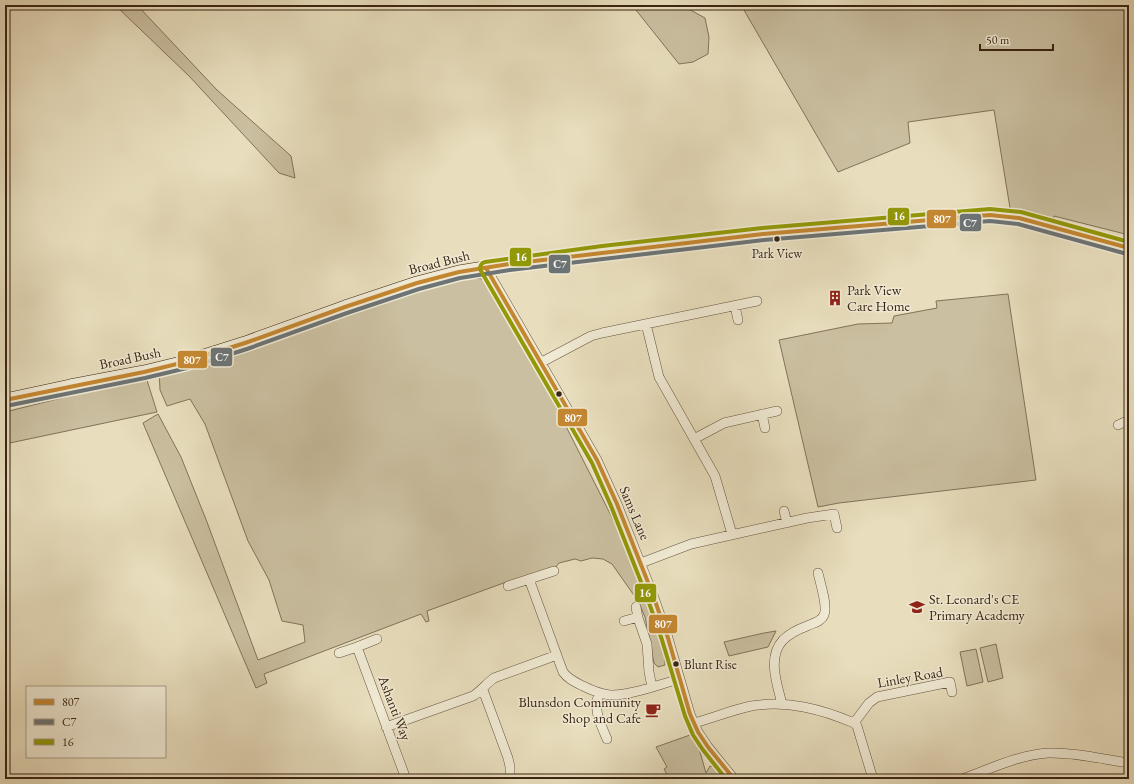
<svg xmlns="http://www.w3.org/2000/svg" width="1134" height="784" font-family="'EB Garamond',serif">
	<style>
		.green { fill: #cabfa0; stroke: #82725a }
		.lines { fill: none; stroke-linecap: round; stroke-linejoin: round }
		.street-casing { stroke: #66533e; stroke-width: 10 }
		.secondary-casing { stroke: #3a2513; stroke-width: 14 }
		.street { stroke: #f0ead4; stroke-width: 9 }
		.secondary { stroke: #f0ead4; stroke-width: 13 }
		.bus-1-casing { stroke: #f0ead4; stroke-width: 7 }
		.bus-2-casing { stroke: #f0ead4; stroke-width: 7 }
		.bus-3-casing { stroke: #f0ead4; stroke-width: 7 }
		.bus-1 { stroke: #c48731; stroke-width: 4 }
		.bus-2 { stroke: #6c7476; stroke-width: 4 }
		.bus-3 { stroke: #929808; stroke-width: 4 }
		.bus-dot { fill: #3a2513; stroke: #f0ead4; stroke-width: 1.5 }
		.labels { text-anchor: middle; stroke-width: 3; stroke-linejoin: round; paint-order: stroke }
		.bus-label { font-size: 13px; fill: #3a2513; stroke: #f0ead4 }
		.street-label { font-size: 14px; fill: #3a2513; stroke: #f0ead4 }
		.poi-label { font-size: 14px; fill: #3a2513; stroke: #f0ead4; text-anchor: start }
		.line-badge { stroke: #f0ead4; stroke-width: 1.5 }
		.badge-label { font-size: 11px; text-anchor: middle; font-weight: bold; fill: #fff }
	</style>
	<rect width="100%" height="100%" fill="#e8debd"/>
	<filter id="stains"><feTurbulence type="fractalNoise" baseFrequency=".005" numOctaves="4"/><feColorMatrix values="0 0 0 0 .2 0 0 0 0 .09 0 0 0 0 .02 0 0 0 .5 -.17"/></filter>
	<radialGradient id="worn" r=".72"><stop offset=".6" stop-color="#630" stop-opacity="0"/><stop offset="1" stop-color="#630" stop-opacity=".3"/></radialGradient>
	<path class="green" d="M115,5H137L217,90L291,156L295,178L279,173L189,76Z
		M632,5H668L669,7H685L705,18L709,37L708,54L693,62L679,64Z
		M741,5H1129V235L1054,216V219L1010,208L994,110L908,122L910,143L838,172Z
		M471,277L482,279L493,290L537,369L621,535L654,613L661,636L665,659V665L658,667L654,663L645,617L638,601L612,564L603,559L592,558L581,561L575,559L559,563L554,569L509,581L427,611L429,621L426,622L421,614L264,674L267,683L256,688L143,423L158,414L181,457L207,522L258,660L305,642L303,625L282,621L269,580L248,541L205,424L190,399L167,406L160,390L159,369L214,353L282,339L287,337L291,333L332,311Z
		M1008,294L1036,480L839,503L818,507L779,340L858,324L892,323L894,316L937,308L936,301Z
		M146,377L157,412L5,444V412Z
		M776,631L768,647L729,656L724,642L764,633Z
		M996,644L1003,678L988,682L980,648Z
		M976,649L983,682L967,686L960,652Z
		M690,735L698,745L706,773L710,766L719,768L728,779H669L664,769L667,767L656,747Z"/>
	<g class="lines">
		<defs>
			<path id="street" d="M486,268L597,460L617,504L653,595L668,638L690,714L698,732L708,747L734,779
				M735,306L738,320
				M646,324L659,377L715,476L732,534
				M540,363L591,336L602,333L757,301
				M762,414L765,428
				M1118,425L1129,420
				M694,439L724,423L777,411
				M784,511L787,523
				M641,563L691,544L807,518L834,514L837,528
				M529,579L563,672C568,679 575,682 583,686C591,690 600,694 610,695C630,696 660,684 680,679
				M508,586L554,571
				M636,607L638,618L647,644L649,672L652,687
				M624,621L638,617
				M357,647L377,639
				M339,653L357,647L406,779
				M483,690L508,758L510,767V779
				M599,693C593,711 600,722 607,739
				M782,704C777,684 767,657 783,640C789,634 799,629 807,626C813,623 821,622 824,615C828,607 820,582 818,573
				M694,723C713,718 732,710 751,706C787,700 821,709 854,723L857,726L873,779
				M854,723L869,703L877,697L950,682L952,692
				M386,727L473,696C481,691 487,683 494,678L557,655
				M962,779C990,769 1018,755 1048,753C1072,752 1098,758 1122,762"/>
			<path id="secondary" d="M5,400L70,386L144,372L185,362L245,343L345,307L417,283L459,272L509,264L763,234L833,229L990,215L1019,218L1129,248"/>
		</defs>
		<use href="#street" class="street-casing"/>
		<use href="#secondary" class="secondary-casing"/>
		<use href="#street" class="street"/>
		<use href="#secondary" class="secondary"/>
		<defs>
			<path id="bus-1" d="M486,268L597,460L617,504L653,595L668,638L690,714L698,732L708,747L734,779
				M5,400L144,372L185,362L245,343L345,307L417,283L459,272L509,264L763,234L990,215L1019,218L1129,248"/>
			<path id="bus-2" d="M6,406L145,378L187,368L247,349L347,313L419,289L460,278L510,270L764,240L990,221L1018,224L1127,254"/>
			<path id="bus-3" d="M726,779L703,750L693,735L685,716L662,640L647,597L611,506L592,463L481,271C479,267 481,263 485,262L602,246L762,228L990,209L1021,212L1129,242"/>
		</defs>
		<use href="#bus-1" class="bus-1-casing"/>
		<use href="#bus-2" class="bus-2-casing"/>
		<use href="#bus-3" class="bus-3-casing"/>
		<use href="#bus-1" class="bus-1"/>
		<use href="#bus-2" class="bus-2"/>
		<use href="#bus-3" class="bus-3"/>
	</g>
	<defs>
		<symbol id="building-bare" viewBox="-9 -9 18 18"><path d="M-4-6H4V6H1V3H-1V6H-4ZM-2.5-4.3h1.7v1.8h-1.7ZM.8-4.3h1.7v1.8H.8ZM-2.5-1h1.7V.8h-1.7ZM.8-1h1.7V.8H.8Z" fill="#8f2418" stroke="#f0ead4" stroke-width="2.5" paint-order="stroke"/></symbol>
		<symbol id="school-bare" viewBox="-9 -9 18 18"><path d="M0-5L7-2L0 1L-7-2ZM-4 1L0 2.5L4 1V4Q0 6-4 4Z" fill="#8f2418" stroke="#f0ead4" stroke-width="2.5" paint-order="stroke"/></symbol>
		<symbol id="cafe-bare" viewBox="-9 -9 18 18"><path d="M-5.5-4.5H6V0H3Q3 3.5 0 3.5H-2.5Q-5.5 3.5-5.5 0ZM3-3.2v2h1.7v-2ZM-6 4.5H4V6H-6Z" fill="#8f2418" stroke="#f0ead4" stroke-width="2.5" paint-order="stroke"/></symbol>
	</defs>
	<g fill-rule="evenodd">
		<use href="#building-bare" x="824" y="287" width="22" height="22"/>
		<use href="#school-bare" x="906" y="596" width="22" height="22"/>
		<use href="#cafe-bare" x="642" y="699" width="22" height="22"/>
	</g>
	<g class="bus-dot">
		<circle cx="777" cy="239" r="3.5"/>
		<circle cx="559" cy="394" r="3.5"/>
		<circle cx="676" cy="664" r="3.5"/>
	</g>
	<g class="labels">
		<g class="bus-label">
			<text x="777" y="258">Park View</text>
			<text x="684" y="669" text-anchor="start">Blunt Rise</text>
		</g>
		<g class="street-label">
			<text transform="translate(439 262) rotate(-14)" y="5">Broad Bush</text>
			<text transform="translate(130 358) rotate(-12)" y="5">Broad Bush</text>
			<text transform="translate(635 513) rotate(67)" y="5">Sams Lane</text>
			<text transform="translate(910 677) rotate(-10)" y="5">Linley Road</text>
			<text transform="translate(395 708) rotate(69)" y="5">Ashanti Way</text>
		</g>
		<g class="poi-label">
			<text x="847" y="295">Park View<tspan x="847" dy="16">Care Home</tspan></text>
			<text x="929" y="604">St. Leonard's CE<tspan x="929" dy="16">Primary Academy</tspan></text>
			<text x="641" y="707" text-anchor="end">Blunsdon Community<tspan x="641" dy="16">Shop and Cafe</tspan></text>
		</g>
	</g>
	<g class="line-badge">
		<rect x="887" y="207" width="23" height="19" rx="4" fill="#929808"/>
		<rect x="926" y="209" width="31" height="20" rx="4" fill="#c48731"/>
		<rect x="959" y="213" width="23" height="19" rx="4" fill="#6c7476"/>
		<rect x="509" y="247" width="23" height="20" rx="4" fill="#929808"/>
		<rect x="548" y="254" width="23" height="20" rx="4" fill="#6c7476"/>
		<rect x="210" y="347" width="23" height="20" rx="4" fill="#6c7476"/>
		<rect x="177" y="350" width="31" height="19" rx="4" fill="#c48731"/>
		<rect x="557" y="408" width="31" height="19" rx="4" fill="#c48731"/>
		<rect x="634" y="583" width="23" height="20" rx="4" fill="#929808"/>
		<rect x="648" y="614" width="30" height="20" rx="4" fill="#c48731"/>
	</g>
	<g class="badge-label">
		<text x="899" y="220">16</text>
		<text x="942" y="223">807</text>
		<text x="970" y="227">C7</text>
		<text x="521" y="261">16</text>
		<text x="560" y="268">C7</text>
		<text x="222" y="361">C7</text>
		<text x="192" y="364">807</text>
		<text x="573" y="422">807</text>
		<text x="645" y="597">16</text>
		<text x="663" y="628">807</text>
	</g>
	<rect width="1134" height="784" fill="none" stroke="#e8debd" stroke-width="20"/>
	<rect x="6" y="6" width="1122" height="772" fill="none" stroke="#3a2513" stroke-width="2"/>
	<rect x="10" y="10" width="1114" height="764" fill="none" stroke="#3a2513"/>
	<rect x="26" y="686" width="140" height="72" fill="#f0ead4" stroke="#a79b87"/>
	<rect x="34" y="699" width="20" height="6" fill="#c48731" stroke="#a79b87"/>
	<text x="62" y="706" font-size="12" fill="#3a2513">807</text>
	<rect x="34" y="719" width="20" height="6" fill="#6c7476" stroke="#a79b87"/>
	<text x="62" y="726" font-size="12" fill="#3a2513">C7</text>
	<rect x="34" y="739" width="20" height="6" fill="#929808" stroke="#a79b87"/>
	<text x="62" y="746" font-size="12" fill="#3a2513">16</text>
	<path d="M980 44v6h73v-6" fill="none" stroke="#3a2513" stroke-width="2"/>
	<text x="986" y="44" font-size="12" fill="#3a2513" stroke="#f0ead4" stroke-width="3" paint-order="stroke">50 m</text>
	<rect width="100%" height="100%" filter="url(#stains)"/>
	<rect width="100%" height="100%" fill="url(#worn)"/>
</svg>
